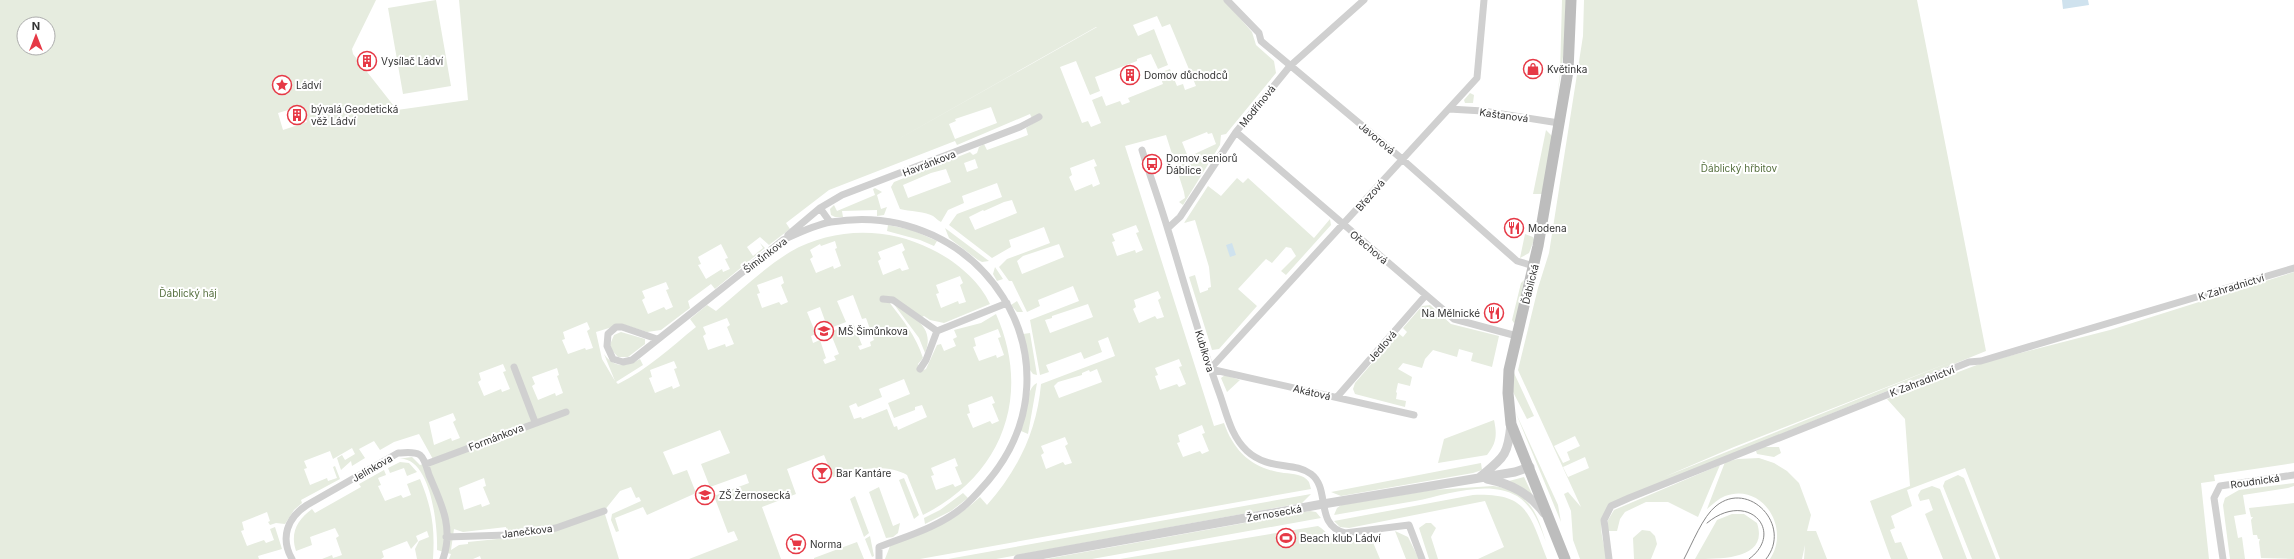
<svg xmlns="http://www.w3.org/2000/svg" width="2294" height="559" font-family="Inter,sans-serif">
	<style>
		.green { fill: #e6ecdf; fill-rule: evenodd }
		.water { fill: #cfe2ee }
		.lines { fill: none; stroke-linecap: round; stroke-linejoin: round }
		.minor { stroke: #d0d0d0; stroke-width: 7 }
		.tertiary { stroke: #d0d0d0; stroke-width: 9 }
		.secondary { stroke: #bdbdbd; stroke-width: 11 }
		.tram { stroke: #888; stroke-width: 1 }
		.labels { text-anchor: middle; stroke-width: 4; stroke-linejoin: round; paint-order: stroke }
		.poi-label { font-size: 10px; fill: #333; stroke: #fff; text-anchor: start }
		.street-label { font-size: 10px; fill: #333; stroke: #fff }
		.park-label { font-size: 10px; fill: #56703f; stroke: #fff }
	</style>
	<rect width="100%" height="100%" fill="#fff"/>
	<path class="green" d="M0,0H376L352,49L353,54L397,110L468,100L459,0H1224L1252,32L1256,45L1274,61L1276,73L1226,134L1221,135L1220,145L1183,205L1179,202L1185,198L1184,192L1166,135L1125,146L1214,426L1224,423C1234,452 1253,469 1284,473C1294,474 1303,474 1309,482L1311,489L920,559H885L890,546C926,530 949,526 980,497L987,505C1018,470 1037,431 1041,384L1115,356L1108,337L1098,341L1102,352L1084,359L1081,352L1046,365L1049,372L1040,375L1030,320L1079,301L1073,286L1038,300L1040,306L1027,312L1012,281H1009L999,267L1007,259L1050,243L1044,227L1009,240L1011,247L992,258L949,225L957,214L1002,197L997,183L962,196L964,203L948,210L941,222C937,220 936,218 933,216C927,212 908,211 900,209L891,187L894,182L970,152L973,155L977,153L979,147L984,144L987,150L1028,135L1026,128L1034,123L1030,114L957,145L955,141L829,190L786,223L790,229L769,245L760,237L747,247L753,256L763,248L760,243L765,248L715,289L711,284L688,301L690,308L661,330L647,332L622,324L596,332L602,359L615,381L604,354C614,368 626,367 640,359L643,365L616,382L618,384C647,370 671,347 696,327L690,319L707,305L716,311C740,291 764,268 790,252C834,227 887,227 931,249C954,260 979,280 990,304L944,323L930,320L924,316L922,317L889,302C903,320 916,336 923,358L918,364L921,371L926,369L937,345L941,344L944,351L956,346L953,339L957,337L954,330L981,323L996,314C1032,395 1003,475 923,515L907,475C887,463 853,469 833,477L824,455L787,469L796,494L762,507L781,559H689L738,540L734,531L728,533L714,496L749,483L746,474L710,487L701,464L730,453L720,430L663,452L673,475L687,470L696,493L647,515L643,507L615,518L619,531L616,532L611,520L612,514L641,501L639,497L636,498L631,487L620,491L604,511L619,559H481L480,556L473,559H449L451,554L437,550C438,527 431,455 398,459L412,457L420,465L434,461L419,434L394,442L380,450L374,441L359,449L365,458L352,466L351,461L341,470L337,458L342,455L345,460L355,454L352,448L333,459L330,451L304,461L307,468L304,469L310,485L327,478L328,481L337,478L333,467L335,466L340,479L301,500L302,503L294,510L285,524L276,523L270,525L268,522L270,521L267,512L242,522L244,530L241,531L247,546L264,540L266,543L274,540L270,529L275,527L282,549L258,556L259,559H0ZM1157,16L1162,27L1170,24L1196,86L1185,90L1183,84L1177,86L1170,69L1159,73L1163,84L1128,98L1130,102L1122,105L1120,101L1106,106L1102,96L1092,100L1101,123L1091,127L1088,121L1082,123L1060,67L1076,61L1090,95L1100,91L1095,77L1137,61V59L1151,54L1158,69L1168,65L1154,29L1138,36L1133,25ZM24,24H48V48H24ZM1096,27H1097L879,150ZM302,106L307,122L283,130L278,113ZM991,107L997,123L955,139L949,124L956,121L955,119ZM1207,132L1208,134L1212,133L1216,144L1188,157L1182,142ZM975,159L978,168L967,172L964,163ZM1094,159L1097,166L1094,167L1100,184L1093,187L1092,184L1075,191L1069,177L1072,175L1070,168ZM946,169L951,182L908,198L903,185L931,173ZM1012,200L1017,213L975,230L969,217L983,210L984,211L1004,202ZM1136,225L1139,232L1136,233L1143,250L1136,253L1135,250L1117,256L1112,242L1115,241L1112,234ZM835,241L837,248L835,249L841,266L834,269L833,266L816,273L810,259L813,257L810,250L820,244L821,246ZM902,243L905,250L902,252L909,269L902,271L900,268L883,275L878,261L881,259L878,252ZM721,244L728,258L725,259L730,269L723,272L722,269L706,279L698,265L701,264L698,257ZM1059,244L1064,257L1022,274L1017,261L1023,256ZM782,276L784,283L781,285L788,302L781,305L779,302L762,308L757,294L760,293L757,285ZM960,276L963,283L960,285L966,302L959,304L958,301L941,308L936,294L939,293L936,285ZM666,282L669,289L666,290L673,307L666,310L664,307L648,314L642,300L645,298L642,291ZM1158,291L1161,298L1158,300L1164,317L1157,319L1155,316L1139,323L1133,309L1136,307L1134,300ZM853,295L862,319L866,318L874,340L870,342L871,346L860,350L858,346L862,345L853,323L830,332L839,354L834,356L836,360L825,364L823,360L826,358L820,340L813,343L811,336L816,334L807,312L820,307L828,329L846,322L837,301ZM1088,304L1093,317L1050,333L1045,320L1052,318V316ZM727,318L730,325L727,327L734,344L726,347L725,344L708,350L703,336L706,334L703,327ZM587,322L590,329L587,331L593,348L586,350L585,348L568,354L562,340L565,339L563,332ZM998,329L1001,337L998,338L1004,355L997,358L996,355L979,361L973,347L976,346L974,338ZM1179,359L1182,366L1179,367L1186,384L1179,387L1177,384L1160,390L1155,376L1158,375L1155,368ZM674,361L677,368L674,369L680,386L673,389L672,386L655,393L649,378L652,377L650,370ZM503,364L506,371L503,372L510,389L502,392L501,389L484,396L478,382L481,380L479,373ZM557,368L559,375L557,376L563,393L556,396L555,393L538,400L532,386L535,384L532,377ZM1097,369L1102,382L1059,398L1054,386L1058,382L1082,375V373L1089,370L1090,372ZM904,379L910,394L888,403L894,418L915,410V407L922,405L927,417L898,430L897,426L894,427L887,409L862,419L861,417L854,419L849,406L856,403L858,407L882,397L879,389ZM992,396L995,403L992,404L999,421L992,424L990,421L973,428L967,414L970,413L968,405ZM453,413L456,420L453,422L460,438L452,441L451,438L434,445L429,422ZM1202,425L1205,433L1202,434L1209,451L1202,454L1200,451L1183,457L1177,443L1180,442L1178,435ZM1065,437L1068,444L1065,446L1072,463L1065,465L1063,462L1046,469L1041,455L1044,453L1041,446ZM955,458L958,466L955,467L962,484L955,487L953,484L936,490L931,476L934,475L931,468ZM484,478L486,486L483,487L490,504L482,507L481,504L464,510L459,488ZM506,527L507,538L468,542V544L459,545L451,550L454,529L463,532Z
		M436,0L451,86L403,94L388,8Z
		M1562,0H1566L1565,43L1556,105L1560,74Z
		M1584,0H1917L1986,351L1613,502C1595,524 1602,533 1607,559H1580L1573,540L1571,511L1564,494L1568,492L1581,507L1518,370L1538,288L1549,253L1583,36ZM1953,361L1664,477L1734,447ZM1575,436L1580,446L1567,452L1570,460L1563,463L1554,446ZM1585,457L1589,468L1568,477L1563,467Z
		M1470,93L1474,95L1473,103H1465L1464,100Z
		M1546,130L1552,136L1542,194H1533Z
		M1237,178L1243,183L1248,178L1314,238L1330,219L1331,225L1286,275L1281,271L1296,256L1291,248L1286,247L1272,263L1266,259L1263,262L1238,289L1257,306L1219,349L1212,350L1189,277L1195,275L1200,293L1208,290V288L1211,287L1209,267L1195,220L1184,223L1208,186L1221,196Z
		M875,188L882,192L877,195L881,209L887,207L884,215L877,216V210L842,211L843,217H835L831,215L830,209L834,205L837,211L875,195L873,189Z
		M888,225L912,230L937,241L934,246L920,240L887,231Z
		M945,228L989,261L982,262L978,260L949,238Z
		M1525,234L1533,237L1534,240L1529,253L1520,258Z
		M995,267L1003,279L997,281L993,274Z
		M2294,272V463L2214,475L2215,481L2201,483L2209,559H2000L1965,468L1907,490L1912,506L1891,516L1895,528L1890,530L1895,543L1901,542L1908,559H1891L1870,501L1910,486L1905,419L1887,399L1982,363L2110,330Z
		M1524,280L1516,322L1514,323L1512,320L1521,283Z
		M1017,301L1023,312H1017L1011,305Z
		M893,303C912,317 936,326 925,353L919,338Z
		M1430,305L1451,324L1499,336L1492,367L1471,361L1473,353L1459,349L1457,357L1433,350L1425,359L1422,368L1403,363L1398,369L1412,377L1410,386L1398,383L1396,392L1397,393L1396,399L1406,401L1405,407L1355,394L1353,389L1355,383L1398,333L1403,337L1407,332L1403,328L1422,306Z
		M621,332L645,339V344L628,357H618L609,347L614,335Z
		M1030,333L1037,375L1033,374L1030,370L1023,334Z
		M1514,373L1534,416L1527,419L1513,392Z
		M1225,375L1240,380L1227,392L1221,378Z
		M1037,383L1028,434L1021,431C1026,418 1025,388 1037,383Z
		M1515,411L1558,505L1561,522Z
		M1494,420C1497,434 1497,443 1487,455L1438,463L1444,439Z
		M1764,447H1779L1781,453L1774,457L1757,454L1756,451Z
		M1759,458L1774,463L1787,471L1799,483L1811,515L1807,531H1816L1827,559H1804L1805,545L1802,559H1770C1791,528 1762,482 1725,496C1718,499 1713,504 1707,509L1725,462L1738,459Z
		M400,462L409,463L417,472L407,476L404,468L390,473L388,468Z
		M1481,463L1482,470L1473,473L1341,496L1331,492Z
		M1720,465L1698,517L1668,502H1646L1625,512L1620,519L1617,531H1608V520L1614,510Z
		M384,470L386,475L378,478L381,485L378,486L385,501L401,495L403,498L411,495L407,484L420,479C432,508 435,528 433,559H417L415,549L419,541L429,537L427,531L416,536L418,541L411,549L407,541L382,551L384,557L381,559H322L332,555L333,558L342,555L336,538L339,536L335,528L310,537L312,545L296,551C290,533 297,520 312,509L315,513L361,487L359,484Z
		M1958,475L1964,478L1996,559H1972L1943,486L1945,481Z
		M1524,477L1532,494V495L1509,481Z
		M904,478L919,515L914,519L899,480Z
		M2294,483V486L2288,488L2243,495L2246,514L2234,516L2238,538L2242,537L2245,559H2230L2223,505L2225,498L2239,490Z
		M1493,486C1528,490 1537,512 1546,542C1539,524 1534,507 1517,496C1488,479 1445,495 1415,501C1388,506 1361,510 1334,515L1337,508L1341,505L1432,490Z
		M1932,486L1940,489L1967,559H1943L1925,514L1933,510L1929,499L1920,501L1918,495L1921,490Z
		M879,487L893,526L900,523L898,533L893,537L886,538L869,492Z
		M963,493L968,498L951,511L925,524L924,518L940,510Z
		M1311,494L1302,503L996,559H948Z
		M1473,495C1528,493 1529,513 1547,559H1478L1504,547L1485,501L1349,528L1340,527L1334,521Z
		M855,496L869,533L864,537L850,499Z
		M2294,503V559L2261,558L2259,542L2260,539H2258L2257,535H2253L2251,520L2253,517H2251L2249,508Z
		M1310,511L1316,512L1321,518L1092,559H1046Z
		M1732,514H1744L1757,523C1769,559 1723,559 1695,559L1717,520Z
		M1426,523H1431L1436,528L1431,537L1438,559H1429L1419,528Z
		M1318,526C1322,528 1326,533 1332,537C1344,545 1359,541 1372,540L1380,559H1120Z
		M1642,530L1650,531L1655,536L1657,544L1651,559H1634L1633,538Z
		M1395,531L1408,537L1419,559H1406Z
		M870,536L874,556L872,557L865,539Z
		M857,542L864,559H814V558Z"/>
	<path class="water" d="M2062,0H2088L2089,5L2063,9Z
		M1232,243L1236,255L1230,257L1226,245Z"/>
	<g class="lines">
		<path class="minor" d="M1227,0L1259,33L1261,41L1402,159L1517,261L1534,266
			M1449,109L1483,111L1559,123
			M1236,132L1454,319L1517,336
			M1142,150C1150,176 1160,203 1168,230C1185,285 1200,341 1220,395C1227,415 1231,436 1247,451C1269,471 1293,461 1311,474C1331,489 1314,525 1345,533L1409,525L1422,559
			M830,222L820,208L842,195L1020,127L1039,117
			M1168,228L1180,217L1236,132L1290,66L1364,0
			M788,235L820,208
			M883,299L893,300L937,331
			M657,339L622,327H616L608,334L607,346L613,359L623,362L632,360L783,240C798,233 814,225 831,222C981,197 1088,362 988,481C980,490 972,500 963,507C939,527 907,536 879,547V559
			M514,367L535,422
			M920,369L926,360L937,331L1007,303
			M1210,369L1477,78L1484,0
			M1210,369L1414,415
			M1337,397L1426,295
			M426,464L566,412
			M446,537L507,535L556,528L604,511
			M292,559C280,538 287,518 307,505L398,453C406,453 413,451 420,455C425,459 427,469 429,475C441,503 454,527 443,559
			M1609,559L1604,520L1611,506L1629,498L1969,362L1981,361L2294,268
			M2223,559L2214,498L2220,486L2294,475"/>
		<path class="tertiary" d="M1480,477C1504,457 1508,456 1511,424
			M1487,479C1511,484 1529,493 1544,513
			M1018,559L1323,504L1515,472L1530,467"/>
		<path class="secondary" d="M1565,559L1511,424L1508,393L1509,370L1538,246L1568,71L1571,0"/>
		<path class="tram" d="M1707,523C1748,489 1786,532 1749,559
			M1684,559C1692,544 1703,516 1716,506C1749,479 1793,526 1766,559"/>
	</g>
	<defs>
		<symbol id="building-ring" viewBox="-11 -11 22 22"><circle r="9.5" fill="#fff" stroke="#e63946" stroke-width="1.5"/><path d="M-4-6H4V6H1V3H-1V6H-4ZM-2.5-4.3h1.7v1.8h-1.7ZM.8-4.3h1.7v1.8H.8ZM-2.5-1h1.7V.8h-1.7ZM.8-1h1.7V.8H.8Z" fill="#e63946"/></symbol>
		<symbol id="shop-ring" viewBox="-11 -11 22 22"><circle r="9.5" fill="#fff" stroke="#e63946" stroke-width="1.5"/><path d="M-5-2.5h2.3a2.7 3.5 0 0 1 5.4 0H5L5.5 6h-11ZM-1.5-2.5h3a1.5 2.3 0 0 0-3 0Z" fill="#e63946"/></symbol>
		<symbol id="sight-ring" viewBox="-11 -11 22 22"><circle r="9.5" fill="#fff" stroke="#e63946" stroke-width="1.5"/><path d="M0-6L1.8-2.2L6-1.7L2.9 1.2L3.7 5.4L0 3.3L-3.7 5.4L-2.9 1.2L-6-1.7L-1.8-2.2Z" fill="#e63946"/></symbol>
		<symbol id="bus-ring" viewBox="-11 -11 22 22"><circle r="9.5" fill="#fff" stroke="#e63946" stroke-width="1.5"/><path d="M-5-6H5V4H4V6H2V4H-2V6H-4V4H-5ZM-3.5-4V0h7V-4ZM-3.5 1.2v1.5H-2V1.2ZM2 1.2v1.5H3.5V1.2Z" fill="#e63946"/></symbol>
		<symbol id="restaurant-ring" viewBox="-11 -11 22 22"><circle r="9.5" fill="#fff" stroke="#e63946" stroke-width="1.5"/><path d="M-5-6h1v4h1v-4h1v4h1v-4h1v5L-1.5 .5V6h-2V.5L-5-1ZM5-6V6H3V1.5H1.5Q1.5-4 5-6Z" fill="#e63946"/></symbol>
		<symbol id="school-ring" viewBox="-11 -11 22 22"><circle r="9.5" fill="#fff" stroke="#e63946" stroke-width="1.5"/><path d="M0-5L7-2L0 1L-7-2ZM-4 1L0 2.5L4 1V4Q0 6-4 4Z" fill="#e63946"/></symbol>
		<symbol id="bar-ring" viewBox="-11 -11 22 22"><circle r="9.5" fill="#fff" stroke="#e63946" stroke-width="1.5"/><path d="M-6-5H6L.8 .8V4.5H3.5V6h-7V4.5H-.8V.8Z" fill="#e63946"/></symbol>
		<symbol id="stadium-ring" viewBox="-11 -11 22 22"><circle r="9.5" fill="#fff" stroke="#e63946" stroke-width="1.5"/><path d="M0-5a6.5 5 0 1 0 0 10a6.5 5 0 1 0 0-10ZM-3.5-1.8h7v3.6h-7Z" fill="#e63946"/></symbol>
		<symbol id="supermarket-ring" viewBox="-11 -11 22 22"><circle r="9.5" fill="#fff" stroke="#e63946" stroke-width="1.5"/><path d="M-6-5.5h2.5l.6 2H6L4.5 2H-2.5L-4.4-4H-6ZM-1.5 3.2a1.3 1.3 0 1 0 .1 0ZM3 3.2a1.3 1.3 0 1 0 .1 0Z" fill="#e63946"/></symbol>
	</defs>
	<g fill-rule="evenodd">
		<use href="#building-ring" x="356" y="50" width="22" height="22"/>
		<use href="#shop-ring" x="1522" y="58" width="22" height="22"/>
		<use href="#building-ring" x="1119" y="64" width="22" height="22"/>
		<use href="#sight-ring" x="271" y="74" width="22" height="22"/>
		<use href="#building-ring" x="286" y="104" width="22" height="22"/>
		<use href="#bus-ring" x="1141" y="153" width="22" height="22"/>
		<use href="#restaurant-ring" x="1503" y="217" width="22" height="22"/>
		<use href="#restaurant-ring" x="1483" y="302" width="22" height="22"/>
		<use href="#school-ring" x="813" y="320" width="22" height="22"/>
		<use href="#bar-ring" x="811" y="462" width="22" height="22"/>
		<use href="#school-ring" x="694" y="484" width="22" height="22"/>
		<use href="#stadium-ring" x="1275" y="527" width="22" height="22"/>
		<use href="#supermarket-ring" x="785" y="533" width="22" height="22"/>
	</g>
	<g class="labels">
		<g class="poi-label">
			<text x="381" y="65">Vysílač Ládví</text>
			<text x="1547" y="73">Květinka</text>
			<text x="1144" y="79">Domov důchodců</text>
			<text x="296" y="89">Ládví</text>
			<text x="311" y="113">bývalá Geodetická<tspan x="311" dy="12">věž Ládví</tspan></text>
			<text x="1166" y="162">Domov seniorů<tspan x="1166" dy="12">Ďáblice</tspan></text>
			<text x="1528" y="232">Modena</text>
			<text x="1480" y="317" text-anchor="end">Na Mělnické</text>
			<text x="838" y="335">MŠ Šimůnkova</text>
			<text x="836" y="477">Bar Kantáre</text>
			<text x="719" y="499">ZŠ Žernosecká</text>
			<text x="1300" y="542">Beach klub Ládví</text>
			<text x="810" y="548">Norma</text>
		</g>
		<g class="street-label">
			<text transform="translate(1257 106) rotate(-51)" y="4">Modřínová</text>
			<text transform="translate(1504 115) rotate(8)" y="4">Kaštanová</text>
			<text transform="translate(1377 138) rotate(40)" y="4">Javorová</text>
			<text transform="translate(929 163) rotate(-21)" y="4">Havránkova</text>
			<text transform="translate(1370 195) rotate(-49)" y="4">Březová</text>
			<text transform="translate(1369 247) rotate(40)" y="4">Ořechová</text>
			<text transform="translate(765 255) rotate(-37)" y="4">Šimůnkova</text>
			<text transform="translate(1530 284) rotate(-76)" y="4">Ďáblická</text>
			<text transform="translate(2231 287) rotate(-17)" y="4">K Zahradnictví</text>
			<text transform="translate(1382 346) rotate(-49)" y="4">Jedlová</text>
			<text transform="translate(1205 351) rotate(73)" y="4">Kubíkova</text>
			<text transform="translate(1922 381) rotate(-21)" y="4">K Zahradnictví</text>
			<text transform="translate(1312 392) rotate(13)" y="4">Akátová</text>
			<text transform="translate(496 437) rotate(-21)" y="4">Formánkova</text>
			<text transform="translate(372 468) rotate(-30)" y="4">Jelínkova</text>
			<text transform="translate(2255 481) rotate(-8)" y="4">Roudnická</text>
			<text transform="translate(1274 513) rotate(-10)" y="4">Žernosecká</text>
			<text transform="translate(527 531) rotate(-7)" y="4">Janečkova</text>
		</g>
		<g class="park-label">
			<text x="1739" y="172">Ďáblický hřbitov</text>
			<text x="188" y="297">Ďáblický háj</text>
		</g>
	</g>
	<g transform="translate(36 36)"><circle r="19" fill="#ffffff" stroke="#adadad"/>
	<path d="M0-3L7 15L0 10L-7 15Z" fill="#e63946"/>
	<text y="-6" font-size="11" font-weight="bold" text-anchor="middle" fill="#333333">N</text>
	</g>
</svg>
